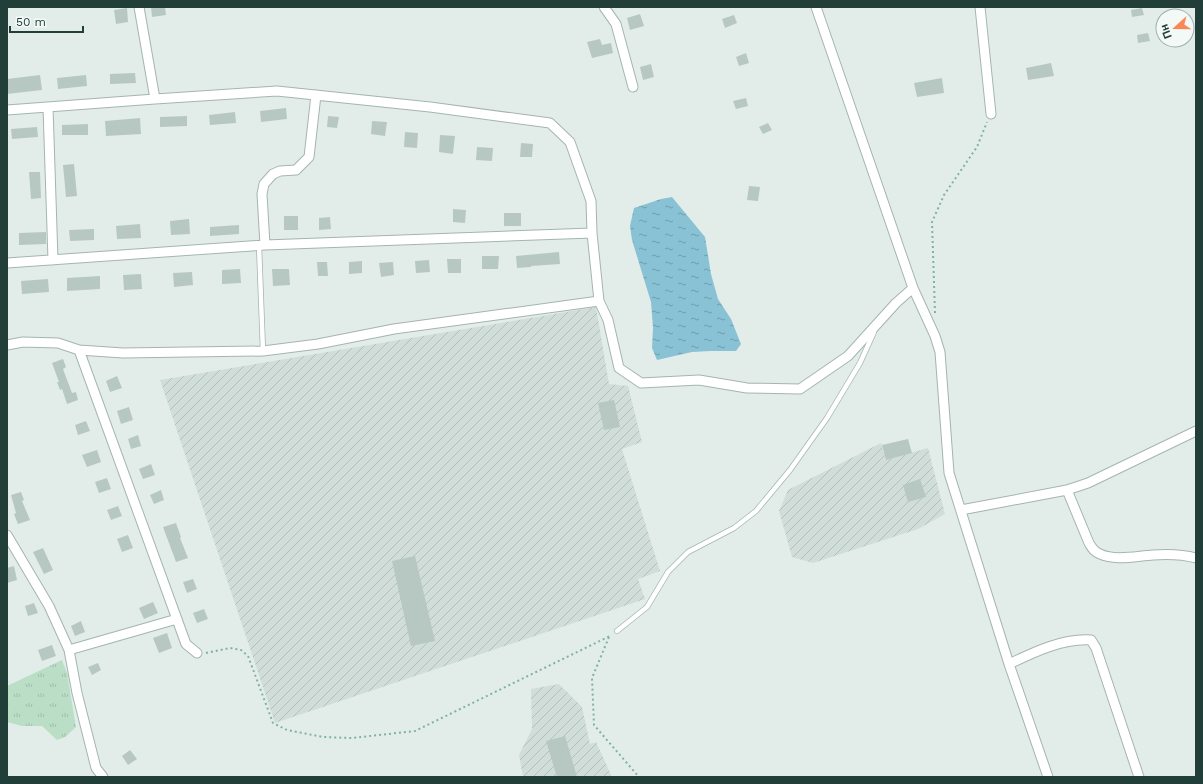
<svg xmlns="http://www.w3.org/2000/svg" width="1203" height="784" font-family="'Work Sans',sans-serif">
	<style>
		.industrial { fill: url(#industrial-furrows) }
		.grass { fill: url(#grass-tufts) }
		.water { fill: url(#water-ripples) }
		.building { fill: #b7c8c2 }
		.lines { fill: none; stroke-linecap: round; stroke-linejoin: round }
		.lane-casing { stroke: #a4b5b1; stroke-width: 6 }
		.street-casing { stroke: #a4b5b1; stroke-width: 11 }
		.path { stroke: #81b1a6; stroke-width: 2; stroke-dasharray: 2 3; stroke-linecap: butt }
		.lane { stroke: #fff; stroke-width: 4.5 }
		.street { stroke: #fff; stroke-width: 9 }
	</style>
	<defs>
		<pattern id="industrial-furrows" width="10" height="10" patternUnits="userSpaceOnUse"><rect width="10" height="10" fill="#d0ddd8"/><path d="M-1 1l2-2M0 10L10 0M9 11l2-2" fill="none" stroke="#b2bfba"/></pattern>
		<pattern id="grass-tufts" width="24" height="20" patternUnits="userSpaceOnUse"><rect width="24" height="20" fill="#badfc6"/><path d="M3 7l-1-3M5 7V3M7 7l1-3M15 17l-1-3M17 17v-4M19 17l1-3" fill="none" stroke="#a0c0ab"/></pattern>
		<pattern id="water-ripples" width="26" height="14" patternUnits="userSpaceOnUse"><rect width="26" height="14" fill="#88c2d4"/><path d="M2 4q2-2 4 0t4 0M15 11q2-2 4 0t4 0" fill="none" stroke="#6f9fad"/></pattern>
	</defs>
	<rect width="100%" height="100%" fill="#e2ede9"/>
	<path class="industrial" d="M596,307L609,384L628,386L642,442L622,449L660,571L638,579L645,599L275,723L160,380Z
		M881,443L886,460L928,448L945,514L918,529L813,563L792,557L779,511L788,490Z
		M559,684L582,707L590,744L596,742L612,777H523L519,755L532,729L531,689Z"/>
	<path class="grass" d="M62,660L67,673L76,727L65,737L57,740L42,726H22L7,722V686Z"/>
	<path class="water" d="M672,197L705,237L711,274L718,299L731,319L741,344L736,351H711L692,352L657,360L652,348L653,328L651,302L632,240L630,226L634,208L661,199Z"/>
	<path class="building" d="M151,7H165L166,15L152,17Z
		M127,8L128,22L116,24L114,10Z
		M1142,8L1144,15L1132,17L1131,10Z
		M640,14L644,26L630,30L627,18Z
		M734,15L737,23L725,28L722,19Z
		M1148,33L1150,41L1138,43L1137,35Z
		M600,39L602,45L611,43L613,53L592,58L587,42Z
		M746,53L749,63L739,66L736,57Z
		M1051,63L1054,76L1028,80L1026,68Z
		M651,64L654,77L643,80L640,67Z
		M135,73L136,83L110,84V74Z
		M40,75L42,90L7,94V79Z
		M86,75L87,86L58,89L57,78Z
		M942,78L944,93L917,97L914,83Z
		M746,98L748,106L736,109L733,101Z
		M286,108L287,119L261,122L260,111Z
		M235,112L236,123L210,125L209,115Z
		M187,116V126L160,127V117Z
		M328,116L339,117L337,128L327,127Z
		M140,118L141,134L106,136L105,121Z
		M372,121L387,122L385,136L371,134Z
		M768,123L772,130L763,134L759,127Z
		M88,124V135H62V125Z
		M37,127L38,137L12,139L11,129Z
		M405,132L418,133L417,148L404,147Z
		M440,135L455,136L453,154L439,152Z
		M521,143L533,144L532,157H520Z
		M477,147L493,148L492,161L476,160Z
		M74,164L77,196L66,197L63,165Z
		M29,172H40L41,198L31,199Z
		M749,186L760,187L758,201L747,200Z
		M453,209L466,210L465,223L453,222Z
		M504,213H521V226H504Z
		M284,216H298V230H284Z
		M330,217L331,229L319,230V218Z
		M189,219L190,234L171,235L170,221Z
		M140,224L141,238L117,239L116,226Z
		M239,225V234L210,236V227Z
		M94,229V240L70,241L69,230Z
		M46,232V244L19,245V233Z
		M559,252L560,264L531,266V267L517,268L516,256Z
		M482,256H499L498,269H482Z
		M447,259H461V273H448Z
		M429,260L430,272L416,273L415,261Z
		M362,261V273L349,274V262Z
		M317,262H327L328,276H318Z
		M393,262L394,275L381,277L379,263Z
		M240,269L241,283L222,284V270Z
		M272,269H289L290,285L273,286Z
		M192,272L193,285L174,287L173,273Z
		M141,274L142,289L124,290L123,275Z
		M100,276V289L67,291V278Z
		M48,279L49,292L22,294L21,281Z
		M63,359L66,367L63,369L72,393L76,392L78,400L67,404L62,389L60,390L57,382H59L52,363Z
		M117,376L122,388L110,392L106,381Z
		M614,400L620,427L604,430L598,403Z
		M129,407L133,420L121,424L117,411Z
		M86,421L90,431L78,435L75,425Z
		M138,435L141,446L131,449L128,439Z
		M908,439L912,453L886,460L882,445Z
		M97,450L101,462L87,467L82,455Z
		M151,464L155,475L143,479L139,469Z
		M107,478L111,489L99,493L95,482Z
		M920,479L926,497L908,502L903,485Z
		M161,490L164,500L154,504L150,495Z
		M21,492L24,500L22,501L30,520L18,524L14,514L16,513L11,495Z
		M118,506L122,516L111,520L107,510Z
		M176,523L181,537L180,538L188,558L176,562L163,527Z
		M128,535L133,548L122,552L117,539Z
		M43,548L53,570L44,574L33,552Z
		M415,556L435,641L411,646L392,561Z
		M14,566L17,580L7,583V568Z
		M193,579L197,589L187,593L183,582Z
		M153,602L158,613L144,619L139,608Z
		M34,603L38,613L28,616L25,606Z
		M204,609L208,619L197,623L193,613Z
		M81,621L85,632L75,636L71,626Z
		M167,633L172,648L159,653L153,638Z
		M52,645L56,656L42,661L38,650Z
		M98,663L101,670L92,675L88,667Z
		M565,736L577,777H557L546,741Z
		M130,750L137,759L128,765L122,756Z"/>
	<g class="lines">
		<defs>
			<path id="lane" d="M259,246L263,351
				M617,631L647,607L668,572L688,552L734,528L756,511L790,470L827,418L860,363L874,332"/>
			<path id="street" d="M604,7L616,24L633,87
				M980,7L991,114
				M48,107L53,260
				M7,110L155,99L139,7
				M592,233L599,301
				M265,245L262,194L264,184L273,174L280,171L296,170L309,157L316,95
				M7,263L265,245L592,233L591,201L570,142L550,123L430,107L277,91L155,99
				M913,288L935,336L940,352L949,473L1009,664L1048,777
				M7,345L23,342L58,343L79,350L123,353L263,351L318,344L394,329L599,301L608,320L619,368L641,383L699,380L747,388L800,389L848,356L896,303L913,288L816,7
				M79,350L186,644L197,653
				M1067,490L1089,543C1092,548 1094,552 1100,554C1115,561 1136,556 1153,555C1167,554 1181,554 1196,558
				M961,510L1067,490L1088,483L1196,431
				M7,535L49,606L69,650L77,693L96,768L103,777
				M69,650L177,619
				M1009,664C1034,652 1063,638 1091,640L1096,648L1139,777"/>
		</defs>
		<use href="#lane" class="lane-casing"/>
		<use href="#street" class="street-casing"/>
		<path class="path" d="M935,313L932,222L944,195L977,147L987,122
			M609,637L592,678L594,725L639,777
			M206,653L230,648L241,650L248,656L273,723L287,730L323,737L352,738L415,731L610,636"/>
		<use href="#lane" class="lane"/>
		<use href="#street" class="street"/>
	</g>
	<rect width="1203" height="784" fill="none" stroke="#213e39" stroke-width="16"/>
	<g transform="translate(1175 28) rotate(249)"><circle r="19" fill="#f2f9f6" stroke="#9eaeaa"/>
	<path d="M0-3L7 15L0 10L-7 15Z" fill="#f78956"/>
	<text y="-6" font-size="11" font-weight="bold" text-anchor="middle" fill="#213e39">Пн</text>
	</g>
	<path d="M10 26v6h73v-6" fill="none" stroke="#213e39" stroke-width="2"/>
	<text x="16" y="26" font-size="12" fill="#213e39" stroke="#f2f9f6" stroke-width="3" paint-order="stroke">50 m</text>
</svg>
